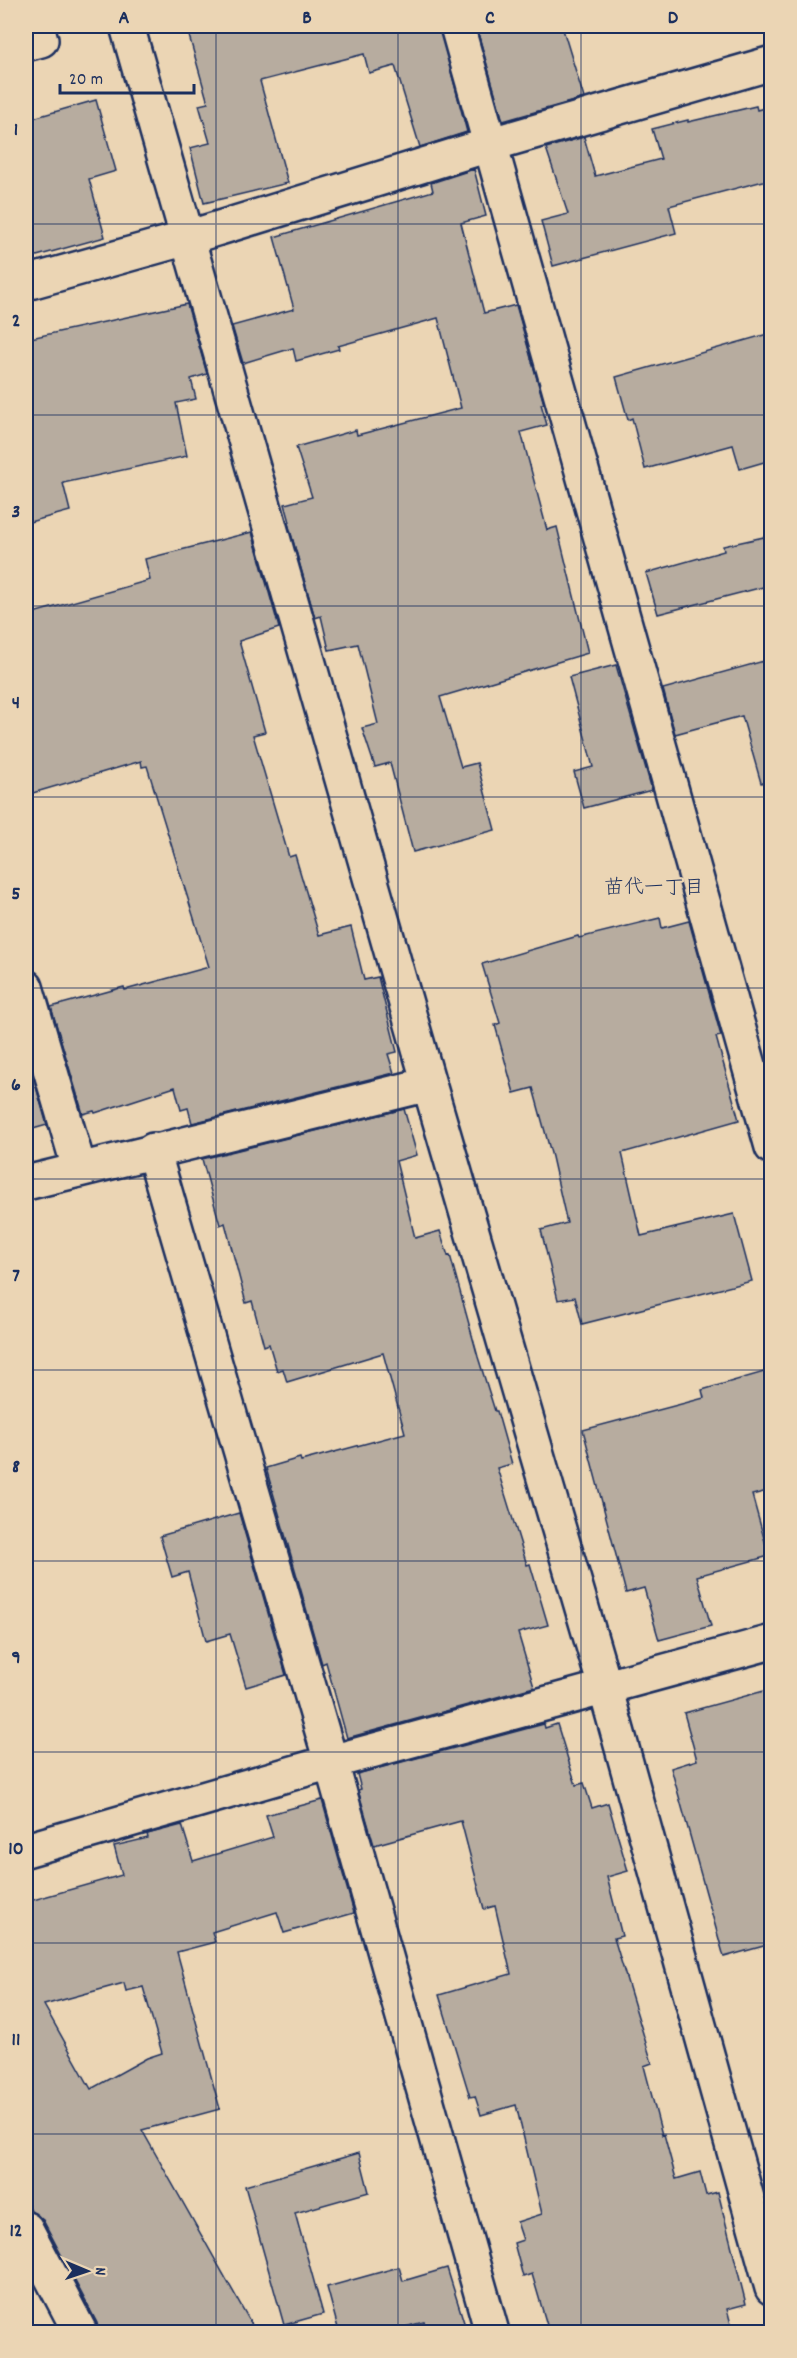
<svg xmlns="http://www.w3.org/2000/svg" width="797" height="2358" font-family="Dekko,'Klee One',sans-serif">
	<style>
		.building { fill: #b7ac9f; stroke: #1b2f5e; stroke-width: 1.5; fill-rule: evenodd }
		.lines { fill: none; stroke-linecap: round; stroke-linejoin: round }
		.street-casing { stroke: #1b2f5e; stroke-width: 38 }
		.street { stroke: #ebd5b4; stroke-width: 33 }
		.grid { fill: none; stroke: #1b2f5e; stroke-width: 1.5; stroke-opacity: 0.55 }
		.labels { text-anchor: middle; stroke-width: 4.5; stroke-linejoin: round; paint-order: stroke }
		.neighbourhood-label { font-size: 20px; fill: #1b2f5e; stroke: #ebd5b4 }
		.neatline { fill: none; stroke: #1b2f5e; stroke-width: 2 }
		.grid-label { font-size: 20px; text-anchor: middle; font-weight: bold; fill: #1b2f5e }
	</style>
	<rect width="100%" height="100%" fill="#ebd5b4"/>
	<filter id="ink" filterUnits="userSpaceOnUse"><feTurbulence type="fractalNoise" baseFrequency=".0167" numOctaves="2"/><feDisplacementMap in="SourceGraphic" scale="12" xChannelSelector="R" yChannelSelector="G"/><feConvolveMatrix kernelMatrix="1 2 1 2 8 2 1 2 1" color-interpolation-filters="sRGB"/></filter>
	<g filter="url(#ink)">
		<path class="building" d="M209,26H439L467,132L420,147L395,66L369,73L364,54L260,81L288,183L204,203L190,148L210,143L199,105L208,103L188,32Z
			M476,26H562L584,98L503,121Z
			M96,100L116,171L89,179L105,237L26,259V120Z
			M756,106L757,110L771,106V179L669,206L676,233L553,266L541,221L568,214L546,148L584,137L595,176L661,159L652,129L688,120V122Z
			M474,169L486,216L461,223L484,313L516,305L544,404H541L547,425L521,432L547,530L557,527L588,653L440,697L461,767L477,763L495,830L413,852L390,763L375,767L362,728L378,724L358,644L329,650L321,616L315,618L288,523L290,522L285,504L312,497L296,447L356,430L357,435L461,408L438,318L338,346L339,349L296,361L293,348L243,363L232,326L294,309L274,237L433,191L431,183Z
			M187,304L207,374L191,379L196,399L176,403L187,456L63,483L70,511L26,523V339Z
			M771,333V460L740,469L733,445L645,469L632,418L628,420L616,377Z
			M252,532L279,628L239,641L265,732L253,735L289,857L295,855L319,935L351,927L364,980L378,977L397,1052L388,1054L394,1073L192,1123L188,1108L181,1110L175,1087L95,1113L94,1111L83,1114L51,1007L124,987L125,990L209,967L147,766L142,767L141,761L26,795V615L150,580L145,559Z
			M764,537L771,568V585L658,614L646,573L724,551L723,546Z
			M771,659V782L761,783L742,716L675,734L663,689Z
			M616,665L652,790L584,808L574,772L593,767L569,677Z
			M660,918L662,928L689,921L721,1036L716,1037L739,1120L622,1153L641,1236L734,1214L752,1281L582,1324L575,1297L558,1300L541,1230L567,1223L552,1157L533,1088L514,1093L495,1025L500,1023L482,964L578,936L579,938Z
			M26,1052L47,1125L26,1131Z
			M404,1109L417,1155L396,1161L415,1238L440,1231L448,1256L450,1255L478,1357L495,1411H497L512,1464L497,1468L527,1565L530,1564L548,1625L518,1633L534,1687L347,1738L326,1662L322,1664L266,1468L300,1458L301,1461L405,1433L383,1353L287,1382L283,1369L277,1371L269,1344L264,1346L252,1301L246,1303L225,1223L220,1225L202,1159Z
			M771,1370V1490L752,1495L769,1556L697,1576L711,1626L659,1640L644,1588L626,1593L583,1430L704,1398L702,1390Z
			M239,1513L286,1675L246,1687L230,1634L206,1641L188,1572L172,1577L160,1536Z
			M771,1689V1944L724,1957L671,1768L697,1760L684,1713Z
			M544,1724L545,1728L557,1724L576,1785L584,1783L592,1808L608,1803L628,1871L607,1877L622,1936L614,1938L652,2063L644,2066L662,2135L664,2134L676,2179L700,2172L706,2195L718,2192L746,2304L727,2309L733,2332H549L532,2274L523,2277L514,2243L523,2240L517,2222L542,2214L516,2105L481,2115L475,2096L470,2097L439,1995L511,1974L495,1906L484,1909L461,1821L374,1845L358,1790L361,1789L357,1774Z
			M322,1800L354,1913L284,1933L277,1912L212,1932L215,1942L177,1952L220,2109L142,2130L256,2332H99L97,2323L43,2220L32,2212L26,2199V1902L122,1875L114,1846L148,1838L147,1834L182,1825L193,1861L273,1837L266,1815ZM124,1983L126,1991L143,1987L162,2053L147,2058L91,2089L44,2005Z
			M359,2153L369,2192L295,2213L323,2314L284,2325L245,2186Z
			M399,2267L403,2281L447,2268L467,2332H427L424,2322L386,2332H339L327,2287Z"/>
		<g class="lines">
			<defs>
				<path id="street" d="M127,26L429,1084L605,1687L772,2288
					M457,26L772,1147
					M26,44L41,40L37,26
					M26,283L187,238L492,144L772,63
					M26,987L79,1168
					M153,1150L331,1762L492,2332
					M26,1183L429,1084
					M26,1850L331,1762L772,1642
					M26,2229L80,2332"/>
			</defs>
			<use href="#street" class="street-casing"/>
			<use href="#street" class="street"/>
		</g>
	</g>
	<path class="grid" d="M216,26V2332M398,26V2332M581,26V2332M26,224H772M26,415H772M26,606H772M26,797H772M26,988H772M26,1179H772M26,1370H772M26,1561H772M26,1752H772M26,1943H772M26,2134H772"/>
	<g class="labels">
		<g class="neighbourhood-label">
			<text x="654" y="893">苗代一丁目</text>
		</g>
	</g>
	<rect width="797" height="2358" fill="none" stroke="#ebd5b4" stroke-width="66"/>
	<g transform="translate(87 2271) rotate(92)" stroke="#ebd5b4" stroke-width="4.5" paint-order="stroke">
	<path d="M0-4.5L10 22L0 15L-10 22Z" fill="#1b2f5e"/>
	<text y="-9" font-size="16" font-weight="bold" text-anchor="middle" fill="#1b2f5e">N</text>
	</g>
	<path d="M60 84v9h134v-9" fill="none" stroke="#1b2f5e" stroke-width="3"/>
	<text x="69" y="84" font-size="18" fill="#1b2f5e" stroke="#ebd5b4" stroke-width="4.5" paint-order="stroke">20 m</text>
	<rect x="33" y="33" width="731" height="2292" class="neatline"/>
	<g class="grid-label">
		<text x="124" y="23">A</text>
		<text x="307" y="23">B</text>
		<text x="490" y="23">C</text>
		<text x="673" y="23">D</text>
		<text x="16" y="135">1</text>
		<text x="16" y="326">2</text>
		<text x="16" y="517">3</text>
		<text x="16" y="708">4</text>
		<text x="16" y="899">5</text>
		<text x="16" y="1090">6</text>
		<text x="16" y="1281">7</text>
		<text x="16" y="1472">8</text>
		<text x="16" y="1663">9</text>
		<text x="16" y="1854">10</text>
		<text x="16" y="2045">11</text>
		<text x="16" y="2236">12</text>
	</g>
</svg>
